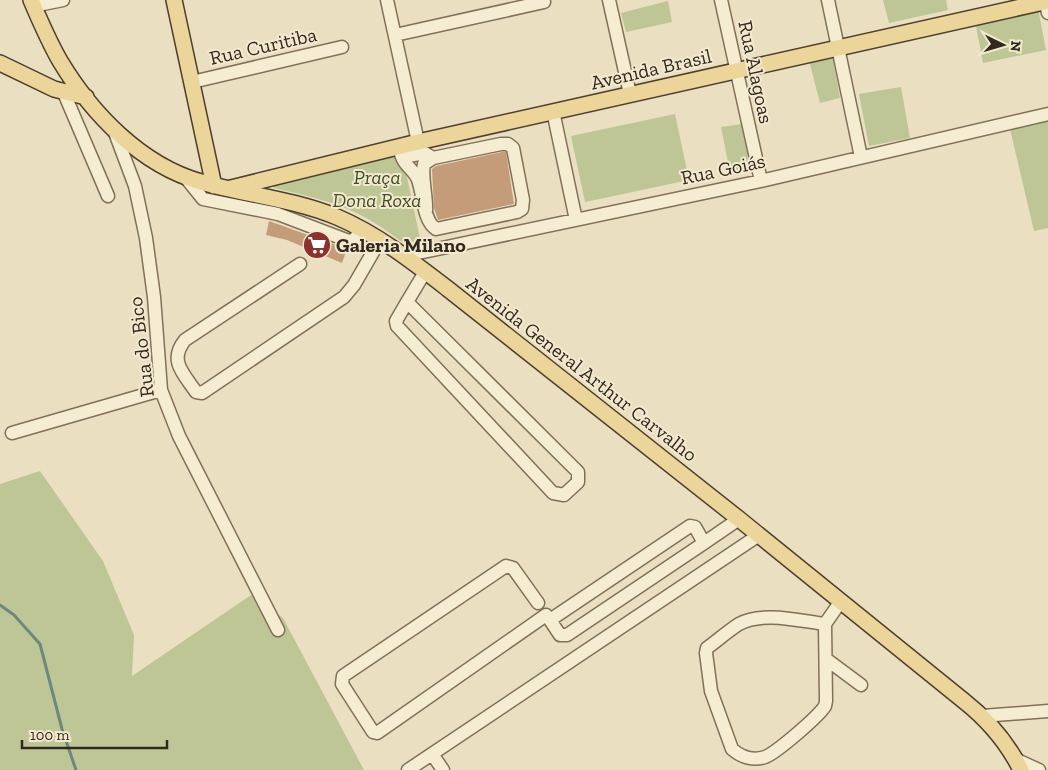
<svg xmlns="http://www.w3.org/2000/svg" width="1048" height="770" font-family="'Zilla Slab',serif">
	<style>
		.green { fill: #bec695 }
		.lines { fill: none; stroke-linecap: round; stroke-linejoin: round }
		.stream { stroke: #6b8983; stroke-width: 3 }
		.building { fill: #c59c79 }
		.minor-casing { stroke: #81705a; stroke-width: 15 }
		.major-casing { stroke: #4f3f2e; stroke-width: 18 }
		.minor { stroke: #f5edd2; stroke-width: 12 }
		.major { stroke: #ebd59a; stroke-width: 15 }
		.labels { text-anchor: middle; stroke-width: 4; stroke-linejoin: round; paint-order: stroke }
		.street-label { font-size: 20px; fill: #32281d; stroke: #f2e9cf }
		.park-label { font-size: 20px; font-style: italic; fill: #414d25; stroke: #f2e9cf }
		.poi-label { font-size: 20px; font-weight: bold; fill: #32281d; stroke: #f2e9cf; text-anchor: start }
	</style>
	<rect width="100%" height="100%" fill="#eadfc0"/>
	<path class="green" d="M883,0H946L948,10L889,23Z
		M668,1L672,22L626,32L621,13Z
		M1037,3L1046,50L983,63L975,21Z
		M832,54L840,98L820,103L809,60Z
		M901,87L910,138L869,146L859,94Z
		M675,114L689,180L585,202L571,136Z
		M1048,119V228L1034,231L1010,129Z
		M742,124L750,168L730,172L721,127Z
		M390,153L405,168L421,243L408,246C396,238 385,229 373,222C343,203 307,196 274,188L271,183Z
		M40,471L103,561L134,635L132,676L251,595L283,618L364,770H0V484Z"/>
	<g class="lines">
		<path class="stream" d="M0,605L14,615L40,644L62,729L76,770"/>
	</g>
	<path class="building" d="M502,152H506L514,204L438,220L434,208L432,169L436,166Z
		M269,221L347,249L342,263L287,240L266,235Z"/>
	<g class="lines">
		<defs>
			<path id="minor" d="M32,0L43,4L63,0
				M387,0L418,142
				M609,0L630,94
				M721,0L761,181
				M828,0L861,157
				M1045,0L1048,13
				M395,35L544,2
				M192,82L342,47
				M64,93L108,196
				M553,111L576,220
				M114,130L135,186L146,238L154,297L161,390L179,436L278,630
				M399,146C400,151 401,157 404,161C409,169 417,173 419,183C423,196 424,222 436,229L517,212L522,209L523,200L513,148L508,144H501L433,158L424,164C421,176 427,197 426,211
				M402,157L425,153L433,158
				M186,178L203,199L278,214L349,241L354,240L361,230
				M404,256L761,181L1048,114
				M300,264L185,340C168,361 184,374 196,392L202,393L344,297L354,285L380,240
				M407,302L578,472V482L564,495L553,493L397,326L396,321Z
				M407,302L425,272
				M12,433L161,390
				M704,543L695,527L690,526L550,620L560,635H567L704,543L739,519
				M538,603L513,568L506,566L343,676L342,684L373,732L377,733L546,615
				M825,624C800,621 762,611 739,624C728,631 718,640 707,648L706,653L711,691L732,749C741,757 753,761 765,757C776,753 818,717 825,706L826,701L825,624L841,601
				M826,659L861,685
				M982,716L1048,711
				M432,754L443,770
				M1015,759L1039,770
				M408,770L759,535"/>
			<path id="major" d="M31,0C40,21 49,42 60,61C92,114 141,165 201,182C246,195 293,199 337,217C377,234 413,262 448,289L739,519L964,701C988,720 1007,742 1021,770
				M174,0L214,186
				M0,63L54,89L86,97
				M231,188L418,142L1048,1"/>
		</defs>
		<use href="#minor" class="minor-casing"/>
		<use href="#major" class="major-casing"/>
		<use href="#minor" class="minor"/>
		<use href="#major" class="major"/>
	</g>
	<defs>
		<symbol id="supermarket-disc" viewBox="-11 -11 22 22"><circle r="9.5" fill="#8b322f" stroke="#f2e9cf"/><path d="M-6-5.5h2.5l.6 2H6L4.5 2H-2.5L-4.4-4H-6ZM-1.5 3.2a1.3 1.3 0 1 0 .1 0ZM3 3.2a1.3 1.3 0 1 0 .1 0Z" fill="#fff"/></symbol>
	</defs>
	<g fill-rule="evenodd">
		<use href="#supermarket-disc" x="301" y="229" width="32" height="32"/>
	</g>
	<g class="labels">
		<g class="street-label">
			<text transform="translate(263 46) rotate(-13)" y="7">Rua Curitiba</text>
			<text transform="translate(651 69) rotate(-13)" y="7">Avenida Brasil</text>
			<text transform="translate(756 72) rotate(78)" y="7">Rua Alagoas</text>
			<text transform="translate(723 169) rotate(-12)" y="7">Rua Goiás</text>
			<text transform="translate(141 347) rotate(-97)" y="7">Rua do Bico</text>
			<text transform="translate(582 369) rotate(38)" y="7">Avenida General Arthur Carvalho</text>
		</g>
		<g class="park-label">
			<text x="377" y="184">Praça<tspan x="377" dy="23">Dona Roxa</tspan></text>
		</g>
		<g class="poi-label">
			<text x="336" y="252">Galeria Milano</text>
		</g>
	</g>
	<g transform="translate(1003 45) rotate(95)" stroke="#f2e9cf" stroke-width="4" paint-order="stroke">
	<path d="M0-4L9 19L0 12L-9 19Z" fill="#32281d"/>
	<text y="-8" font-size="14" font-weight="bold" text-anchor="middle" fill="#32281d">N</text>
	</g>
	<path d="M22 740v8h145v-8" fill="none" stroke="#32281d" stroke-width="2.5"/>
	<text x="30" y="740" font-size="15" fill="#32281d" stroke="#f2e9cf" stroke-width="4" paint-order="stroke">100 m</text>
</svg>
